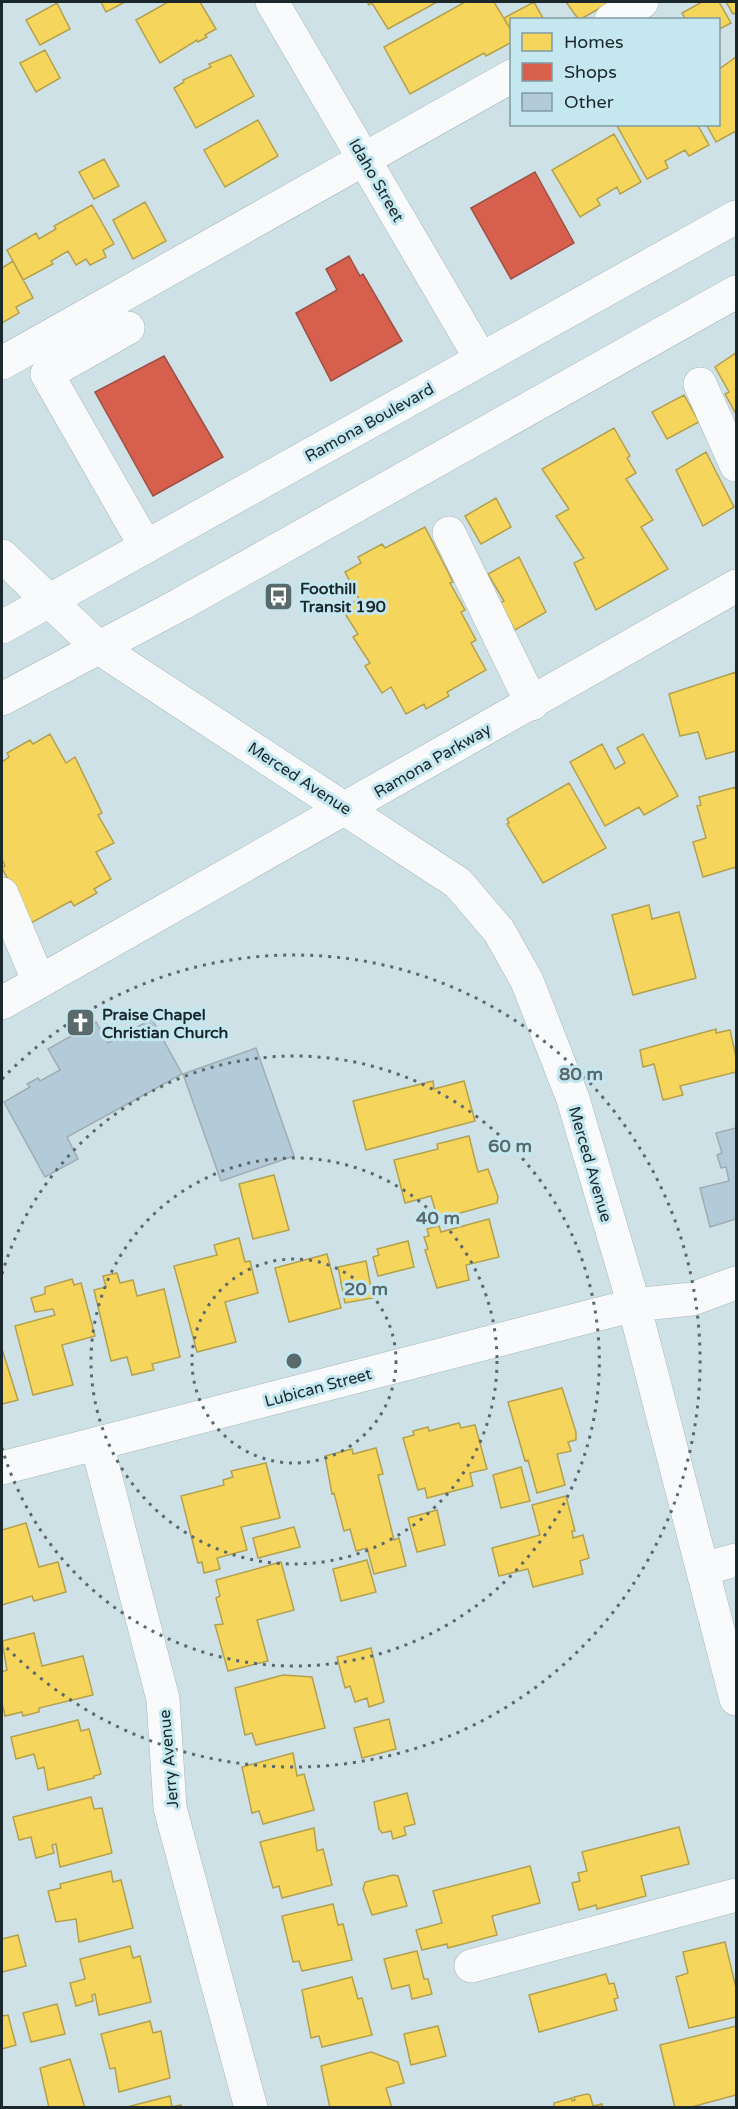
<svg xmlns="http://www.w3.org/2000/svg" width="738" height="2109" font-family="'Varela Round',sans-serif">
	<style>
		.homes { fill: #f6d55c; stroke: #b4a14d; stroke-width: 1.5 }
		.shops { fill: #d6604d; stroke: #9e4f43; stroke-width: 1.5 }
		.building { fill: #b3cad8; stroke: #a0adb3; stroke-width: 1.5 }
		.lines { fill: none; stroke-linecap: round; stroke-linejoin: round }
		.minor-casing { stroke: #a8b7ba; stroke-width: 34 }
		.major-casing { stroke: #a8b7ba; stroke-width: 34 }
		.minor { stroke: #f8fafb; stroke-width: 33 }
		.major { stroke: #f8fafb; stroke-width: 33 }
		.ring { fill: none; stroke: #5a696c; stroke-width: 3; stroke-dasharray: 3 6 }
		.labels { text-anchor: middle; stroke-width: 6; stroke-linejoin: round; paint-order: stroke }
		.street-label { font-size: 16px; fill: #1b282b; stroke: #c4e7f0 }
		.poi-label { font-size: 16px; font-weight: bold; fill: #1b282b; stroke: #c4e7f0; text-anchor: start }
		.centre { fill: #5a696c; stroke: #c4e7f0; stroke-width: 3 }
		.ring-label { font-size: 18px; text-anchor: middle; font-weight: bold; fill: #5a696c; stroke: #c4e7f0; stroke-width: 6; stroke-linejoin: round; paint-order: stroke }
	</style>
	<rect width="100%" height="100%" fill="#cee1e6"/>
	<path class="homes" d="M101,2H125L106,12Z
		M168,2H200L216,29L205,35L207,37L198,42L197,40L160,63L136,20Z
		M367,2H437L388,29L372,3L369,5Z
		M465,2H494L512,32V42L486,56L484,53L410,94L384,47Z
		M534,2L544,20H512V32L504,18Z
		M566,2H611L579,20Z
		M702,2H719L731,23L718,30V20H686L682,13Z
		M726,2H736V12L733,14Z
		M57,3L70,29L40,45L26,20Z
		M45,50L60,78L36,92L20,63Z
		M231,55L254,96L196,128L174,88L184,82L183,80L211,67L209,64Z
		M736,57V131L716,142L706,124H718V70Z
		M258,120L278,156L225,187L204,150Z
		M616,124H697L709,145L689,156L685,150L665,161L668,168L647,179Z
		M614,134L641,182L620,194L617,187L597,199L600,205L580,217L552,170Z
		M104,159L119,186L94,199L79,172Z
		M145,202L166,241L133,259L113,220Z
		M92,205L114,244L103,250L106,257L90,265L86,259L76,265L68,251L51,261L53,264L23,280L7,250L36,233L39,239L56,229L54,226Z
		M13,261L33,298L16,307L19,313L2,323V268Z
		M736,353V414L725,394L729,392L715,367Z
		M684,395L699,422L667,439L652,412Z
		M614,428L630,456L627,458L636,473L626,479L653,520L641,527L668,569L596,610L574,563L584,558L556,516L569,509L542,469Z
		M706,452L734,507L703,526L676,470Z
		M496,498L511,527L481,544L465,516Z
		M425,527L453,582L450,583L465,610L461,612L476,640L471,643L486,670L447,692L449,696L426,709L424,704L406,714L391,687L382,693L365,666L370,663L353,637L358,634L342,609L359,599L345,572L361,563L358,557L382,544L385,548Z
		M519,557L546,612L515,630L500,603L504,601L488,574Z
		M736,672V751L706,759L698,732L680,736L669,694Z
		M50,734L66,763L75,757L102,813L98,815L114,843L96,852L111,879L94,889L97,893L74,906L71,901L31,923L2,868L5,866L2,859V762L9,757L7,753L30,740L33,744Z
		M643,734L678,796L644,815L639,807L605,826L570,762L602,744L615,769L625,763L617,748Z
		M569,783L606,848L543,883L507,824L509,823L507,819Z
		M736,787V867L703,877L693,842L706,838L697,806L701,805L699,797Z
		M649,905L652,919L679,912L696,978L633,995L612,915Z
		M716,1029V1033L730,1030L736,1057V1072L680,1086L683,1095L663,1100L654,1064L643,1067L640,1050Z
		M433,1081L434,1089L464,1081L475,1121L366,1150L353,1101Z
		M469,1136L478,1172L488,1169L498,1197L497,1203L438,1219L431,1196L405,1203L394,1160L438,1149L437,1144Z
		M274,1175L289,1230L253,1239L239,1184Z
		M489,1219L499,1257L466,1265L469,1280L437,1288L425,1250L428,1249L424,1237L429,1236L427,1229L439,1226L441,1232Z
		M239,1238L245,1262L250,1261L258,1293L225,1302L236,1342L197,1352L174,1266L217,1255L214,1245Z
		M408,1241L414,1267L378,1276L373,1257L379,1255L377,1249Z
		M327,1254L341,1308L289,1322L275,1268Z
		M366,1261L373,1298L345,1303L338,1267Z
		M117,1273L120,1283L133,1280L137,1296L164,1289L180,1357L152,1364L154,1370L132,1375L127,1357L111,1361L94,1290L106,1287L103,1276Z
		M72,1279L74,1285L81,1283L95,1336L62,1345L73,1385L33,1395L15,1326L55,1315L53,1309L35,1312L31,1298L45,1294V1287Z
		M2,1349L18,1400L2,1404Z
		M562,1388L576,1432V1440L568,1442L571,1451L557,1454L565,1485L537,1493L528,1460L525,1461L508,1402Z
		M459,1423L461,1428L475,1425L487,1469L470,1473L473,1486L427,1498L425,1488L418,1490L403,1438L414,1435L413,1431L428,1427L429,1431Z
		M376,1448L383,1474L378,1475L394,1540L399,1538L406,1566L374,1574L367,1548L356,1551L350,1529L344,1531L334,1493L332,1494L325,1456L352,1449L353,1454Z
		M266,1463L280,1518L241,1527L247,1550L217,1558L220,1569L204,1573L202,1562L198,1563L181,1496L224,1485L223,1480L233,1477L231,1471Z
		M521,1467L530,1501L501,1508L493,1475Z
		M566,1496L575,1531H572L573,1538L583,1535L589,1558L580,1561L583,1574L533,1587L528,1569L499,1576L492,1548L540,1535L532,1505Z
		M437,1510L445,1545L417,1552L408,1518Z
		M26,1523L39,1567L58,1562L66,1592L34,1601L32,1596L2,1605V1530Z
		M294,1527L300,1547L258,1558L253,1538Z
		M367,1560L376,1592L341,1601L333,1569Z
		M281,1562L294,1610L257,1620L268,1661L228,1671L215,1625L223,1624L216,1598L220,1596L216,1580Z
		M34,1633L42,1666L83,1656L93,1695L39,1708V1712L23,1716L22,1712L5,1716L2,1703V1672L7,1670L2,1641Z
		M371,1648L384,1702L369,1707L367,1698L355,1702L350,1686L345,1688L337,1657Z
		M283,1675L312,1677L325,1728L256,1745L252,1733L245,1735L235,1688Z
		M389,1719L396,1749L362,1758L354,1728Z
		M78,1720L81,1731L89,1729L101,1774L94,1776V1778L48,1790L44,1767L38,1769L34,1754L16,1759L11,1737Z
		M293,1753L297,1776L304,1774L314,1810L263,1824L259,1811L252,1813L242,1767Z
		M407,1793L415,1824L404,1827L406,1835L393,1839L391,1831L382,1833L379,1829L374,1802Z
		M91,1797L94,1809L102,1808L112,1853L60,1867L56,1844L52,1845L54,1853L36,1858L31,1837L19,1840L13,1817Z
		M679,1827L689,1864L641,1876L646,1896L597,1909L596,1905L579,1910L572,1883L580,1881L578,1873L587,1871L582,1852Z
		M314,1828L317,1851L323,1849L332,1885L282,1898L279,1886L273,1888L260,1842Z
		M530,1866L540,1903L492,1916L497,1935L448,1948L447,1944L422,1950L416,1930L442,1923L433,1891Z
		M111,1871L113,1882L121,1880L133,1928L79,1942L76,1919L56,1922L48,1891L61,1888L60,1884Z
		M393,1875L398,1876L407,1906L372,1915L363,1889L365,1882Z
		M333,1904L338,1925L343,1924L352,1960L302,1971L299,1961L293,1962L282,1916Z
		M18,1935L26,1966L2,1972V1939Z
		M725,1942L736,1988V2017L689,2028L676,1977L688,1973L683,1952Z
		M130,1946L133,1958L140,1956L151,2002L99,2015L95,1994L92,1995L93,2001L76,2006L70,1983L85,1979L80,1959Z
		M417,1951L424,1979H428L432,1994L412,1999L409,1985L392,1989L384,1959Z
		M606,1974L609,1984L614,1983L618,1998L614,1999L617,2010L539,2032L529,1995Z
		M352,1977L358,1999L362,1998L372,2035L322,2047L319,2036L311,2038L302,1990Z
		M57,2004L65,2034L31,2042L23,2013Z
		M8,2015L16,2045L2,2049V2016Z
		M150,2021L153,2033L161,2031L170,2078L119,2092L115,2068L110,2069L101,2034Z
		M438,2026L446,2056L411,2065L404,2034Z
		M736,2026V2095L688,2108H675L660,2045Z
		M371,2052L398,2062L404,2083L386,2088L392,2108H330L321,2066Z
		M70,2059L85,2108H49L40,2068Z
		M587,2094L590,2095L593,2106L602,2104L603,2108H551L554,2106V2103L572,2098V2101L575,2100L574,2097Z
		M170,2096L172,2107L181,2105V2108H123Z"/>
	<path class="shops" d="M535,172L574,243L511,279L471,208Z
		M349,256L360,276L363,274L402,341L331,381L296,313L337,290L326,269Z
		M164,356L223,457L153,496L95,392Z"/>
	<path class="building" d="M152,1019L182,1074L67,1137L78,1159L45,1177L4,1102L30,1087L27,1084L38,1078L40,1081L60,1070L48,1049L96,1022L108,1043Z
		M256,1048L294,1156L221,1181L183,1074Z
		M736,1128V1219L710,1227L700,1188L729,1181L726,1167L721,1168L717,1155L722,1153L716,1133Z"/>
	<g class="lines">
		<defs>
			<path id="minor" d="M272,2L481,359
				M611,20L642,2
				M128,328L47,374L146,547
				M2,363L512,76
				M700,384L736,465
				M449,533L532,704
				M99,648L458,883L499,931L527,981L573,1099L634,1305L736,1699
				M2,894L39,982
				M2,1003L736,586
				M97,1444L163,1699L170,1808L251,2108
				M2,1468L634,1305L692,1299L736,1283
				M703,1569L736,1560
				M471,1966L736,1895"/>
			<path id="major" d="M2,556L99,648
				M2,627L736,217
				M2,699L181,604L736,292"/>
		</defs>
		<use href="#minor" class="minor-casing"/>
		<use href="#major" class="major-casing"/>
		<use href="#minor" class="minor"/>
		<use href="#major" class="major"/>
	</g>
	<g class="ring">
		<circle cx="294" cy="1361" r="102"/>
		<circle cx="294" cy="1361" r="203"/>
		<path d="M2 1274A305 305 0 1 1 2 1448"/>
		<path d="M2 1079A406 406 0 1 1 2 1643"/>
	</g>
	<defs>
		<symbol id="bus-square" viewBox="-11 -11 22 22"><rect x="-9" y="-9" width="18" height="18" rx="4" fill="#5a696c" stroke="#c4e7f0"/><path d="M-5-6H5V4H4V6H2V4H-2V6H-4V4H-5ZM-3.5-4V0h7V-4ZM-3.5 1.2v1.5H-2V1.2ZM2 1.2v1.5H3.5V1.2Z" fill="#fff"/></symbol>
		<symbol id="church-square" viewBox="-11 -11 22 22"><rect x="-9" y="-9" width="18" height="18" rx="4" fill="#5a696c" stroke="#c4e7f0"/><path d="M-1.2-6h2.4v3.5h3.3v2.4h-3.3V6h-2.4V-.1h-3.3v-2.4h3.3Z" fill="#fff"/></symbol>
	</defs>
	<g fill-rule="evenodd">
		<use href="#bus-square" x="262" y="580" width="33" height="33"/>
		<use href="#church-square" x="64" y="1006" width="33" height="33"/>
	</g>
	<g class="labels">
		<g class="street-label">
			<text transform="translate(377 180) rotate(60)" y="6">Idaho Street</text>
			<text transform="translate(369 422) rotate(-29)" y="6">Ramona Boulevard</text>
			<text transform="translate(432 760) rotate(-30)" y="6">Ramona Parkway</text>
			<text transform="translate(300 778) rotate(33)" y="6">Merced Avenue</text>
			<text transform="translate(591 1164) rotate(74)" y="6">Merced Avenue</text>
			<text transform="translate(318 1387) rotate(-15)" y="6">Lubican Street</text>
			<text transform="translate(168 1759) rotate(-95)" y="6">Jerry Avenue</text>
		</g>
		<g class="poi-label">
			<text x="300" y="594">Foothill<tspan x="300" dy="18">Transit 190</tspan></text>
			<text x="102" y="1020">Praise Chapel<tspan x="102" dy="18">Christian Church</tspan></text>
		</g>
	</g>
	<circle cx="294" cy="1361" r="9" class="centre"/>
	<g class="ring-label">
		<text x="581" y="1080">80 m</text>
		<text x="510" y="1152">60 m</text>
		<text x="438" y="1224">40 m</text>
		<text x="366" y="1295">20 m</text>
	</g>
	<rect width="738" height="2109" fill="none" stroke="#1b282b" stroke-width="6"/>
	<rect x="510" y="18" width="210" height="108" fill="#c4e7f0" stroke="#809ba1" stroke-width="1.5"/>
	<rect x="522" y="33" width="30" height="18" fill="#f6d55c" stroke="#809ba1" stroke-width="1.5"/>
	<text x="564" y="48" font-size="18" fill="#1b282b">Homes</text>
	<rect x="522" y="63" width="30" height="18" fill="#d6604d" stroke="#809ba1" stroke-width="1.5"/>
	<text x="564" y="78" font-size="18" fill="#1b282b">Shops</text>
	<rect x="522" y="93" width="30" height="18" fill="#b3cad8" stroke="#809ba1" stroke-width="1.5"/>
	<text x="564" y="108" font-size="18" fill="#1b282b">Other</text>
</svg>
